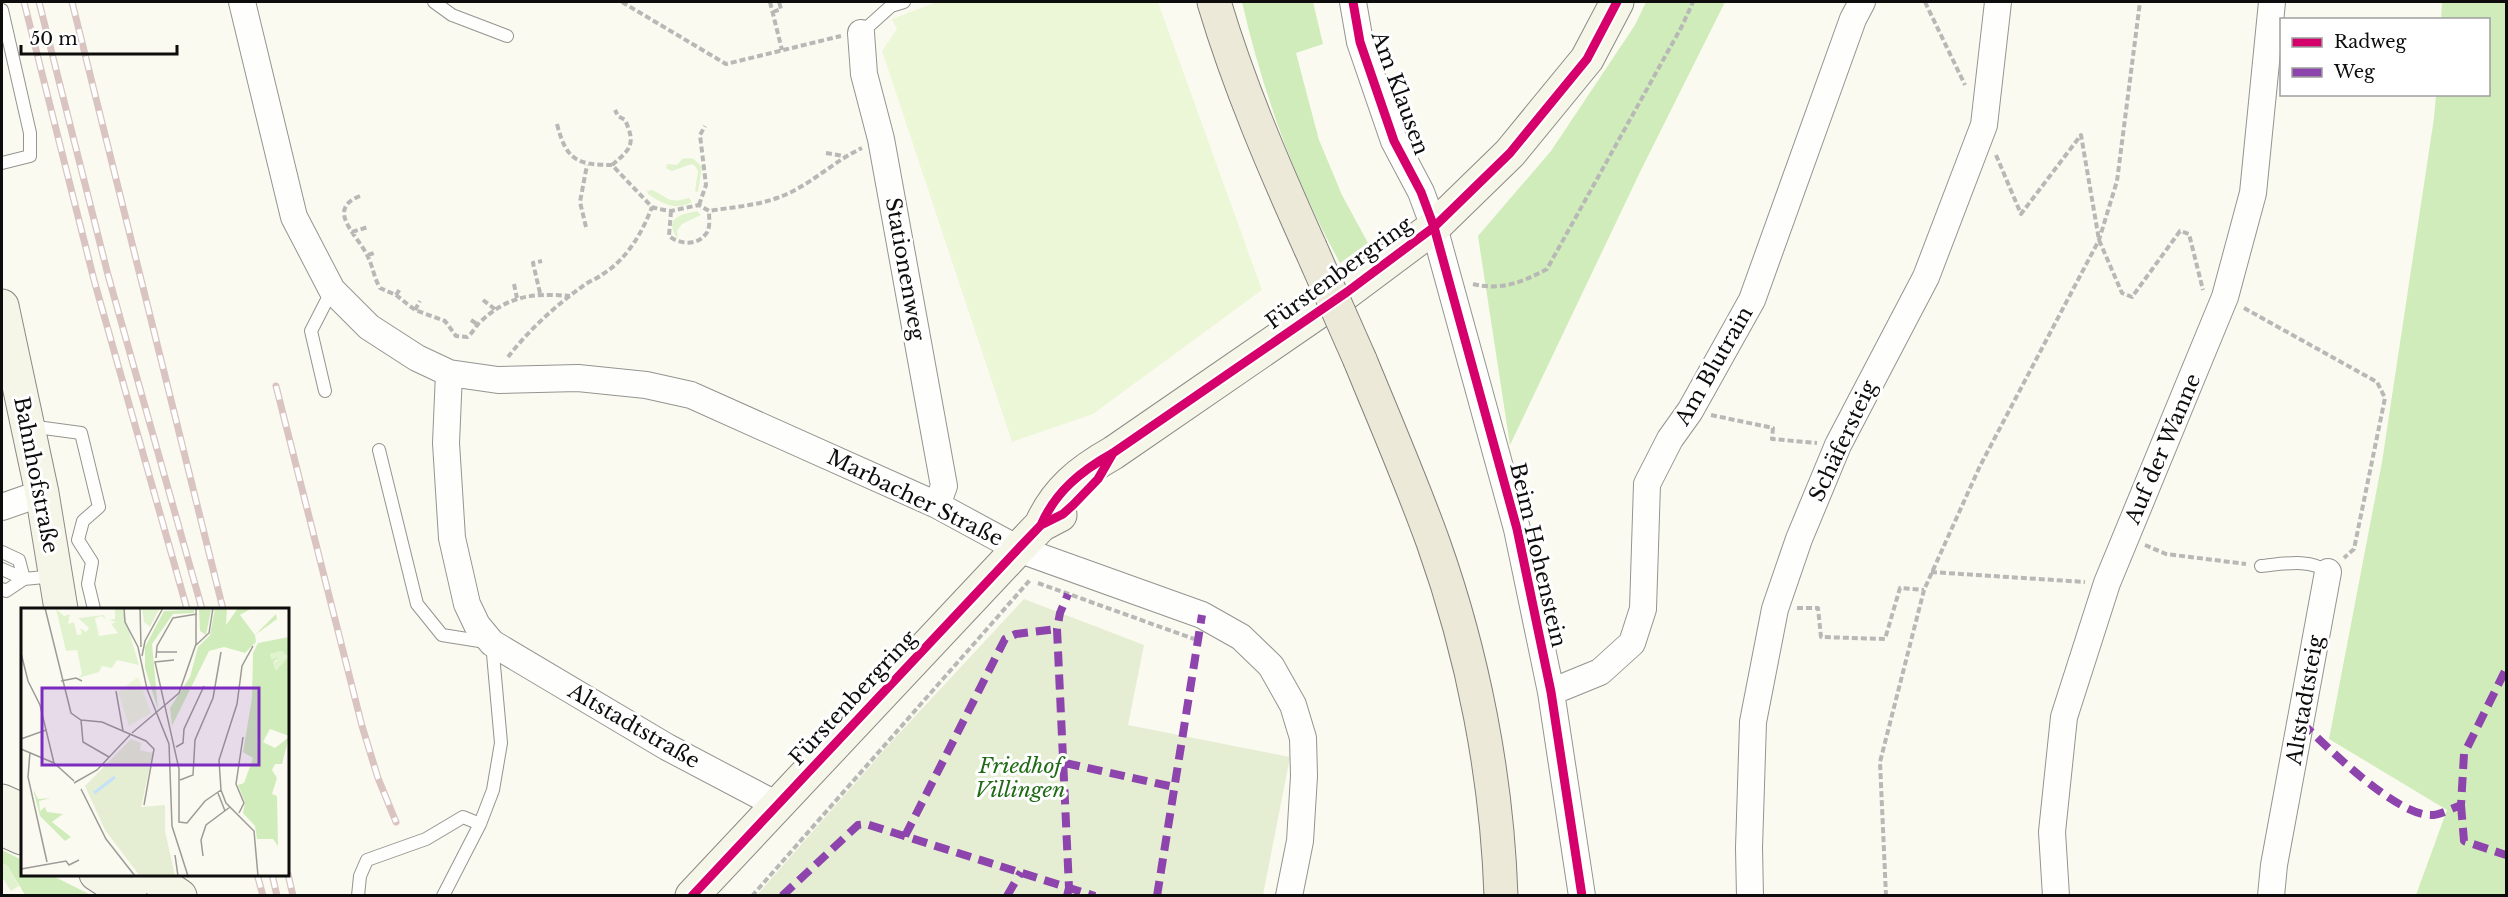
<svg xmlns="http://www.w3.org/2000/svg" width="2508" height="897" font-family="'Libre Baskerville',serif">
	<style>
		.green { fill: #e1f3ce }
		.forest { fill: #d0ecbb }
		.cemetery { fill: #e5eed3 }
		.pitch { fill: #ecf7d8 }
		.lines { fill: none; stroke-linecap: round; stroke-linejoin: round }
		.lane-casing { stroke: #949490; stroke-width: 14 }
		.street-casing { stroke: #949490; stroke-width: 28 }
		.secondary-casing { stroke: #8b8a86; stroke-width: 35 }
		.primary-casing { stroke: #81817d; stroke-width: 35 }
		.path { stroke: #b8b8b6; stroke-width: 4; stroke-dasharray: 6 3; stroke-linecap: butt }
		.lane { stroke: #fefefd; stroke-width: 12 }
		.street { stroke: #fefefd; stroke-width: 26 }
		.secondary { stroke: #f5f5e8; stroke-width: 33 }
		.primary { stroke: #ede9d8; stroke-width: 33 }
		.rail-casing { stroke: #d9c4c2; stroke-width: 7 }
		.rail { stroke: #fff; stroke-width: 4.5; stroke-dasharray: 14; stroke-linecap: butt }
		.primary-bridge-casing { stroke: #81817d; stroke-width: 35; stroke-linecap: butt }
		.primary-bridge { stroke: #ede9d8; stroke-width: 33 }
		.quiet { stroke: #8e44ad; stroke-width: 8; stroke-dasharray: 15 8; stroke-linecap: butt }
		.cycleway-casing { stroke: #fff; stroke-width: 13 }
		.cycleway { stroke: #d6006c; stroke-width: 9 }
		.labels { text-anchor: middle; stroke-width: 6; stroke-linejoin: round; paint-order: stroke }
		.street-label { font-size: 21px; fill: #0d0d0d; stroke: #fff }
		.park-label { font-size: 21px; font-style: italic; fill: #206b16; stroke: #fff }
		.inset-river { fill: none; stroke: #c3e1f9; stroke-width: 3 }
		.inset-road { fill: none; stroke: #9c9b96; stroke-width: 1.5 }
		.view { fill: #7b2cbf; fill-opacity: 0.15; stroke: #7b2cbf; stroke-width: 3 }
		.inset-edge { fill: none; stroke: #0d0d0d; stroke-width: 3 }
	</style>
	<rect width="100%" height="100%" fill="#fbfaf1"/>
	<path class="green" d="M689,158L694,159L702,167L698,192L695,191L698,171L695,166L692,164L672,171L666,168L667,164L677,165L682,159Z
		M652,190C669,198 668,204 689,198L692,202C676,211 662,204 648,194L647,191Z
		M697,211L701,215L682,224L677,231L678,238L675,235C665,217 683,214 697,211Z
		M2,864L7,865L19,886L11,891L2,877Z"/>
	<path class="forest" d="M1242,2H1313L1323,44L1296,53L1319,140L1342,195L1368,243L1340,263C1294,180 1263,93 1242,2Z
		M1646,2H1725L1641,170L1510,445L1478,236L1551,151L1635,25Z
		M2442,2H2506V895H2416L2447,810L2329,739L2382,462L2434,118L2436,95L2488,94V20L2441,19Z
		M2,850L22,860V874L51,875L91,895H25L7,865L2,864Z"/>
	<path class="cemetery" d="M1024,599L1144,645L1128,725L1290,757L1263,895H757L892,741Z"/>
	<path class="pitch" d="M936,2H1158L1262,290L1093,414L1012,442L882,51L897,29L892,19Z"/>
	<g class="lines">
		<defs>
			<path id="lane" d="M434,2L452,15L507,36
				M2,10L30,133V156L2,163
				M861,33L891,6L904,2
				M325,391L311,331L332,290
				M29,426L81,433L99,507L83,521L78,540L92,562L88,584L94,609
				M379,450L417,604L442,635L492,643L501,743L493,790L480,824L443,896
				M2,552L19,560L24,579L6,591L2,589
				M2261,566C2283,564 2310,558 2328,572
				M2,569L24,579L54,576
				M358,896L360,876L367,860L426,839L463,817L480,824"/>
			<path id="street" d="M242,2L294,217L332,290L369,327L417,358L449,373L498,380L578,378L646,385L691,395L937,505L1018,549L1202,615L1241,637L1271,666L1293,705L1303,738L1304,776L1300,841L1289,896
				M1353,2L1360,42L1394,141L1421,192L1434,227L1517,529L1551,692L1582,896
				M861,33L864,74L881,139L944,486L937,505
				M449,373L446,443L452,538L467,604L477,625L492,643L667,747L777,805
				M2,507L42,493
				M1551,692L1600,672L1632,643L1643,609L1647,484L1670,439L1690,411L1752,300L1853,19L1862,2
				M1750,896L1749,848L1753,722L1775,609L1799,539L1838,445L1926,277L1984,125L1998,2
				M2056,896L2052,832L2064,717L2107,583L2225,297L2253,193L2272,2
				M2271,896L2274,865L2328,572"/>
			<path id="secondary" d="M2,306L42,493L61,609
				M1041,525C1056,491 1081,471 1113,453L1347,292L1434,227L1510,153L1587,59L1617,2
				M2,801L22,810
				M2,829L22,838
				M96,874L130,896
				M148,874L180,896
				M692,896L1018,549L1041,525L1060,515"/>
			<path id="primary" d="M1214,2C1239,86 1274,167 1310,247
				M1360,360C1385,421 1411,481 1433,542C1473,654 1497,777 1501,896"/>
		</defs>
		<use href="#lane" class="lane-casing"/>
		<use href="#street" class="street-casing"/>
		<use href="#secondary" class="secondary-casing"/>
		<use href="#primary" class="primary-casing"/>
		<path class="path" d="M622,2L726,64L841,36
			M770,2L782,50
			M1925,2L1965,85
			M773,12L781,9L779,2
			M557,124C566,160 577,165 612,165L652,207L658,209L671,211L699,205L709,211C732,207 755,206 777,198C809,187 832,162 862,148
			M826,153L844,156
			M1996,155L2021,214L2081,135L2099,240L2122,293L2132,297L2180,231L2189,234L2203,290
			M612,165C631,149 636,144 625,120L618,116L615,110
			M360,196C324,210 359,236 368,257C373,267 374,278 380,288L396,295L415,310L445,321L456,336L467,337C473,333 475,327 479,323C508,295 533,293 570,296
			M699,205L706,185L700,135L705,126
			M671,211L669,236C679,244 696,246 705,235C711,229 709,219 709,211
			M586,227L580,202L587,165
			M352,232L368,227
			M368,255L374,253
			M514,284L517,298
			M1473,284C1501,291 1523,282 1547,269L1682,26L1693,2
			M540,293L533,263L542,261
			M396,295L400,289
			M483,300L496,310
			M2244,308L2377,382L2385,398L2354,549L2344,558
			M415,310L420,301
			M471,320L477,324
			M508,357C528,331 556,305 583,286C589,281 597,279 603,274C627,259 642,233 652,207
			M1711,415L1773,428L1772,439L1817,443
			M2145,545L2166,554L2246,564
			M1931,572L2085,582
			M1038,583L1194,639
			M1797,608H1818L1821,637L1885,639L1900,588L1924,590
			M752,896L1030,580
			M1886,896L1880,762L1924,590L1980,466L2099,240L2117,181L2140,2"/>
		<use href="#lane" class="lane"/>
		<use href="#street" class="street"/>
		<use href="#secondary" class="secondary"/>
		<use href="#primary" class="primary"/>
		<defs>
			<path id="rail" d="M24,2L94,280L187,609
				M39,2L108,275L202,609
				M72,2L223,609
				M276,386L362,726L378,778L396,822
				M257,874L263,896
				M272,874L277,896
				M288,874L293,896"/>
		</defs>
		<use href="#rail" class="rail-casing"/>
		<use href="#rail" class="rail"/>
		<defs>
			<path id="primary-bridge" d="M1310,247L1360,360"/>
		</defs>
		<use href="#primary-bridge" class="primary-bridge-casing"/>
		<use href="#primary-bridge" class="primary-bridge"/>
		<path class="quiet" d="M2301,722C2326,746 2395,815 2431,815C2440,815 2453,808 2461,805L2464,754L2506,669
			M1065,763L1174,787
			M2461,805L2464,841L2506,855
			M905,836L1005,639L1016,634L1057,629
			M782,896L858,825L866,824L1095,896
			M1007,896L1021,872
			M1067,896L1069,888L1057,629L1060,613L1068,594
			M1157,896L1202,615"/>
		<defs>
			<path id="cycleway" d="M1353,2L1360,42L1394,141L1421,192L1434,227L1517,529L1551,692L1582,896
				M1041,525C1056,491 1081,471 1113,453L1347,292L1434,227L1510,153L1587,59L1617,2
				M692,896L1018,549L1041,525L1063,514L1073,505L1098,479L1113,453"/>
		</defs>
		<use href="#cycleway" class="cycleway-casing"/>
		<use href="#cycleway" class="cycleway"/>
	</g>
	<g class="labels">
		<g class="street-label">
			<text transform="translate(1400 93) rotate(70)" y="7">Am Klausen</text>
			<text transform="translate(905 269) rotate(80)" y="7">Stationenweg</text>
			<text transform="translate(1339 273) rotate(-36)" y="7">Fürstenbergring</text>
			<text transform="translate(1714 366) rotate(-60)" y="7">Am Blutrain</text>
			<text transform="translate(1843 441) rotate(-65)" y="7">Schäfersteig</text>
			<text transform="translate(2163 449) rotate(-67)" y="7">Auf der Wanne</text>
			<text transform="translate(36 475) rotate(79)" y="7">Bahnhofstraße</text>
			<text transform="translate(915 498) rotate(26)" y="7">Marbacher Straße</text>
			<text transform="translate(1538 555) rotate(77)" y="7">Beim Hohenstein</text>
			<text transform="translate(853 698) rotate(-47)" y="7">Fürstenbergring</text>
			<text transform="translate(2305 700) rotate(-80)" y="7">Altstadtsteig</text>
			<text transform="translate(634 726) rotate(30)" y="7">Altstadtstraße</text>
		</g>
		<g class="park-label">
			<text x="1020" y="773">Friedhof<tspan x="1020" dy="24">Villingen</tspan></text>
		</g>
	</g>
	<g transform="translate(21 608)">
		<rect width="268" height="268" fill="#fbfaf1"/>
		<path d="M94,0H101L118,57L96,52L91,60L81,58L78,64L57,70L61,66L56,42L45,43L35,1L43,8L49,6L47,16L53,14L56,27L61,26L59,20L65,24L68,20L57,10L83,7L85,12L81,8L74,10L78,28L97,25L90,16L95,14L88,12L94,11ZM121,0L138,1L129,19L123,14ZM261,43L267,49L262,59L255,63L252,55L257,52H251L249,46Z" fill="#e1f3ce"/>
		<path d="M194,0H206L205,17L217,0H231L219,7L234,27L255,6L256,11L234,27L235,34L224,45L203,39L188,43L151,118L149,100L169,69L177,39L189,27ZM178,1L190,2L185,27L179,23ZM173,2V5L152,6L131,36L137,102L124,60V39L143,3ZM268,29V128L249,121L242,134L254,140L268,129L261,156H254L251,162L256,170L251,186L256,188L257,238L252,231H236L234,218L222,205L224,194L217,177L223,175L232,150L222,144L231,90L232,45L237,35ZM261,43L267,49L255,63L252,55L257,49L251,52L249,46ZM12,181L17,191L30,190L18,193L19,203L24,199L26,204L42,206L31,214L50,229L44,233L19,208Z" fill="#d0ecbb" fill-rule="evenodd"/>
		<path d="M110,131L120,135L119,142L132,145L120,199L144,197V223L154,268H119L84,222L64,178Z" fill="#e5eed3"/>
		<path d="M117,69L130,105L108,118L97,84Z" fill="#ecf7d8"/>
		<path class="inset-river" d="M73,185L94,169"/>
		<path class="inset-road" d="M24,0L50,105L60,112L81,114L125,133L133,141L123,197M103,0L104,14L117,39L126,81L148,136L151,218L167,268M119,0L120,39M174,38L188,25L192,0M232,38L221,58L216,96L198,152L200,182L205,195L233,223L237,268M135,44H156M0,45L7,73L19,97L33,155M121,48L124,33L142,0M135,50L136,38L152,10L176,6M153,52L134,54L158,161V214L166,215L184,193L200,182M40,73L55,70L61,73M95,83L102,123M60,112L62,134L88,149M111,125L158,85L175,36V0M0,131L25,122M155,139L162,135L163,121L183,78M0,141L33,155L53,173M9,144L7,169L26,254M159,172L172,167L174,132L192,90L200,44M53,175L76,162L109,127M60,181L85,231L114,268M197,185L204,203M218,205L223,195L215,176L222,129M154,247L157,268M182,248L180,232L185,217L209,199M0,261L45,253L48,257L58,252"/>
		<path class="view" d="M21,80H238V157H21Z"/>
		<rect width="268" height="268" class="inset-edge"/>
	</g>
	<rect width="2508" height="897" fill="none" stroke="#0d0d0d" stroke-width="6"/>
	<rect x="2280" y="18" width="210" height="78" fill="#ffffff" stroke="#9e9e9e" stroke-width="1.5"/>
	<rect x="2292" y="38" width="30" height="9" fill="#d6006c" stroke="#9e9e9e" stroke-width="1.5"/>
	<text x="2334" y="48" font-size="18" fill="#0d0d0d">Radweg</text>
	<rect x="2292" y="68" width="30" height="9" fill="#8e44ad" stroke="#9e9e9e" stroke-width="1.5"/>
	<text x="2334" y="78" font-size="18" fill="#0d0d0d">Weg</text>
	<path d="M21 45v9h156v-9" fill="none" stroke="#0d0d0d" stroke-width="3"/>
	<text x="30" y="45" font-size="18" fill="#0d0d0d" stroke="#ffffff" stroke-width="4.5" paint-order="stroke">50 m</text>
</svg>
